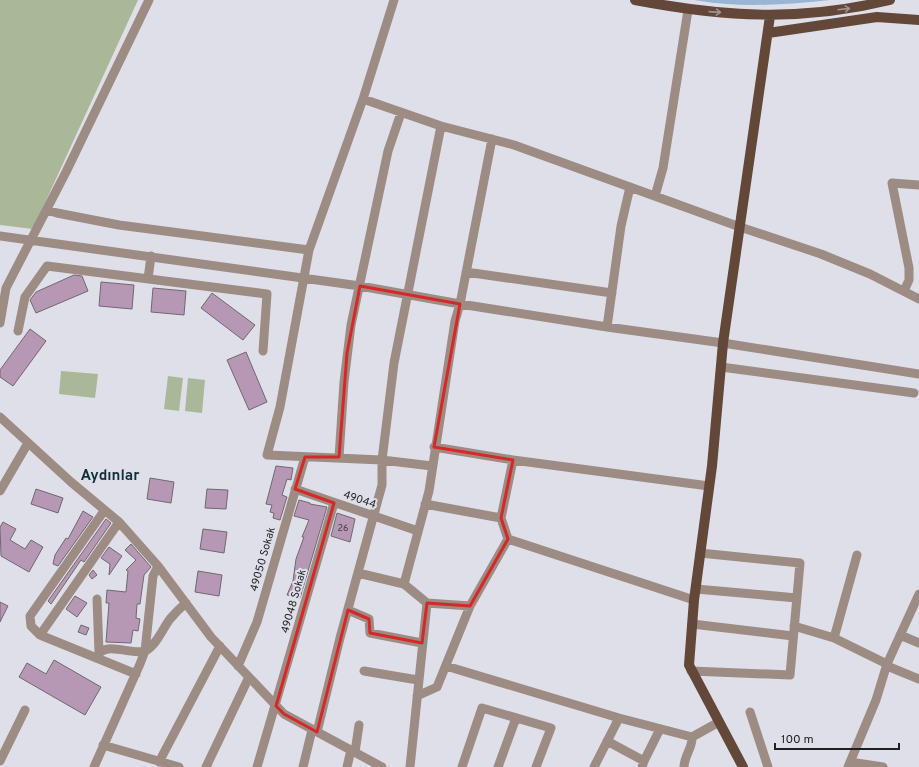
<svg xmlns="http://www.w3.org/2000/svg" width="919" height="767" font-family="Overpass,sans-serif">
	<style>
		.green { fill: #aab899 }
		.water { fill: #98b5d3 }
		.building { fill: #b798b4; stroke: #6f686e }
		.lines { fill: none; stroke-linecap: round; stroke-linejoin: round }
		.minor { stroke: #9d8c83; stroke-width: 9 }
		.major { stroke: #634738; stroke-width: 10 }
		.oneway { stroke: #a19390 }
		.marked { fill: none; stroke: #d62828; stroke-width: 3; stroke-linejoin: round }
		.labels { text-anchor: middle; stroke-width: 4; stroke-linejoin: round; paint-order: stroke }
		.number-label { font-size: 9px; fill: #453d46 }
		.street-label { font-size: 11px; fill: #1f1f22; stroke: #dfdfe9 }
		.district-label { font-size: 15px; font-weight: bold; fill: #112e39; stroke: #dfdfe9 }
	</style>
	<rect width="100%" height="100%" fill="#dfdfe9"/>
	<path class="green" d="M0,0H138L33,229L0,225Z
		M61,371L98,374L95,398L59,394Z
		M168,376L183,378L179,411L164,409Z
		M188,378L205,380L202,413L185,411Z"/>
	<path class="water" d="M694,0H830C785,5 739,8 694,0Z"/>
	<path class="building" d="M74,275L82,276L88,291L36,313L30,300L36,292Z
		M101,282L134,285L132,309L99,306Z
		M153,288L186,291L184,315L151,312Z
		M212,293L255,325L243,340L201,308Z
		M30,329L46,341L13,386L0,377V370Z
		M246,352L267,402L249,410L227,360Z
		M276,466L293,468L291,480L287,479L282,495L287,497L280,520L273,518L274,513L270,512L272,505L266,504Z
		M150,478L174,482L171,503L147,499Z
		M36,489L63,498L58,513L31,504Z
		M207,489L228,490L226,509L205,508Z
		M299,500L310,503V504L327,507L300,598L287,595L293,581L296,559L304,537H302L309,520L294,516Z
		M83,511L93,517L58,566L53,564L55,555L66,538L68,539Z
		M337,513L355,519L350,542L331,536Z
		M106,519L111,523L84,562L81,560L51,604L48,601Z
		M3,522L16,529L10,540L25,549L31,540L43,547L29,572L1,556L0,527Z
		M203,529L227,532L224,553L200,549Z
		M131,544L151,567L144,575L140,604H137L136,618L140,619L138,631L133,630L131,643L106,642L109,603H106L107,590L126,592L128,571L126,570L136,560L125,550Z
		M109,547L122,556L109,575L110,564L101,558Z
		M93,570L97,575L92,579L89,575Z
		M198,571L222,575L219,596L195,592Z
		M75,596L87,603L77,617L66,609Z
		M0,602L8,606L0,622Z
		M81,625L89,628L86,635L78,632Z
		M54,660L101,687L85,715L19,677L27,663L46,674Z"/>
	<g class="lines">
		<path class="minor" d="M394,0L363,99L309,250L280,407L267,455L382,460L432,466
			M363,99L441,126L514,145L740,227L821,254L870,274L919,299
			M655,196L663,168L688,10
			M47,210L57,213L119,225L309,250
			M0,236L360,286L460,304L607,327L723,343L919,374
			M466,272L612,293
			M148,279L151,256
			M904,291L909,280V268L892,183L919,185
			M0,323L6,288L66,172L149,0
			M607,327L621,226L630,187
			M18,331L25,297L47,266L267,294L263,351
			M721,367L914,393
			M0,417L71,482L119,522L158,566L211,637L284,714L382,767
			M434,447L513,460L709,486
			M339,457L344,382L351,325L388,151L401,113
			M295,489L418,531
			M0,491L28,443
			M425,504L501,518L508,539L694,600
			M501,518L513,460
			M119,522L40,635L136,674
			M358,573L404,584
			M696,589L797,598
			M97,599L99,653
			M427,603L470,606L508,539
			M348,610L369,619L370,633L422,643
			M692,624L793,636
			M794,626L834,638L887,664
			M40,635L31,626L30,616L104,511
			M900,635L919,643
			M834,638L857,555
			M96,658C104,639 131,656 145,651C156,646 163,628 170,619C175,613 180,608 186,603
			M238,666L257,622L305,457
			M446,666L619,718L692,737L719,722
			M887,666L919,679
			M364,671L418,680
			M691,671L790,675L800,563L700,553
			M417,696L437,687L470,606
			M750,712L768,767
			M317,732L340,638L382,485V460L394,363L441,126
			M607,741L644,761L642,767
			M103,745L179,767
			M355,752L359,725
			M0,761L25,710
			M644,761L660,729
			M159,762L220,646
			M850,762L883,767
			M94,767L140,664L145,651L153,576L158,566
			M206,767L249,677
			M257,767L334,503
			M303,767L312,730
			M347,767L351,750
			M410,767L427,603L404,584L429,491L455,321L460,304L492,139
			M462,767L482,708L551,728L536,767
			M498,767L516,718
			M594,767L619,718
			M684,767C684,756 693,747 692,737
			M848,767L876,700L887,664L919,594"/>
		<path class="major" d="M635,0C724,17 801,22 890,0
			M768,33L877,17L919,20
			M743,767L689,665L694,600L712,466L723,343L770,16"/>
	</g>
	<defs><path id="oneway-shaft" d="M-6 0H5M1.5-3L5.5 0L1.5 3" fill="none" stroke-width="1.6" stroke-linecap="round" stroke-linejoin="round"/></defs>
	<g class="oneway">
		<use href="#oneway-shaft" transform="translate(844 9) rotate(-7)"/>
		<use href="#oneway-shaft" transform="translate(715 12) rotate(4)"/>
	</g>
	<path class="marked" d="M360,286L460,304L434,447L513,460L501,518L508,539L470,606L427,603L422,643L370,633L369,619L348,610L317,732L284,714L276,706L334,503L295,489L305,457H339L347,353Z"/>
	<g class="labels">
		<g class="number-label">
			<text x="343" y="531">26</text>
		</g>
		<g class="street-label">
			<text transform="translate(360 499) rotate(19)" y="4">49044</text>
			<text transform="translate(262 559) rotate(-74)" y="4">49050 Sokak</text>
			<text transform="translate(293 601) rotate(-74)" y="4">49048 Sokak</text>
		</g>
		<g class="district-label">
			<text x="110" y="480">Aydınlar</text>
		</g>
	</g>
	<path d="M775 743v6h124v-6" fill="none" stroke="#1f1f22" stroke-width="2"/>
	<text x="781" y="743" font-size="12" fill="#1f1f22" stroke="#dfdfe9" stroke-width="3" paint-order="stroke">100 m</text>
</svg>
